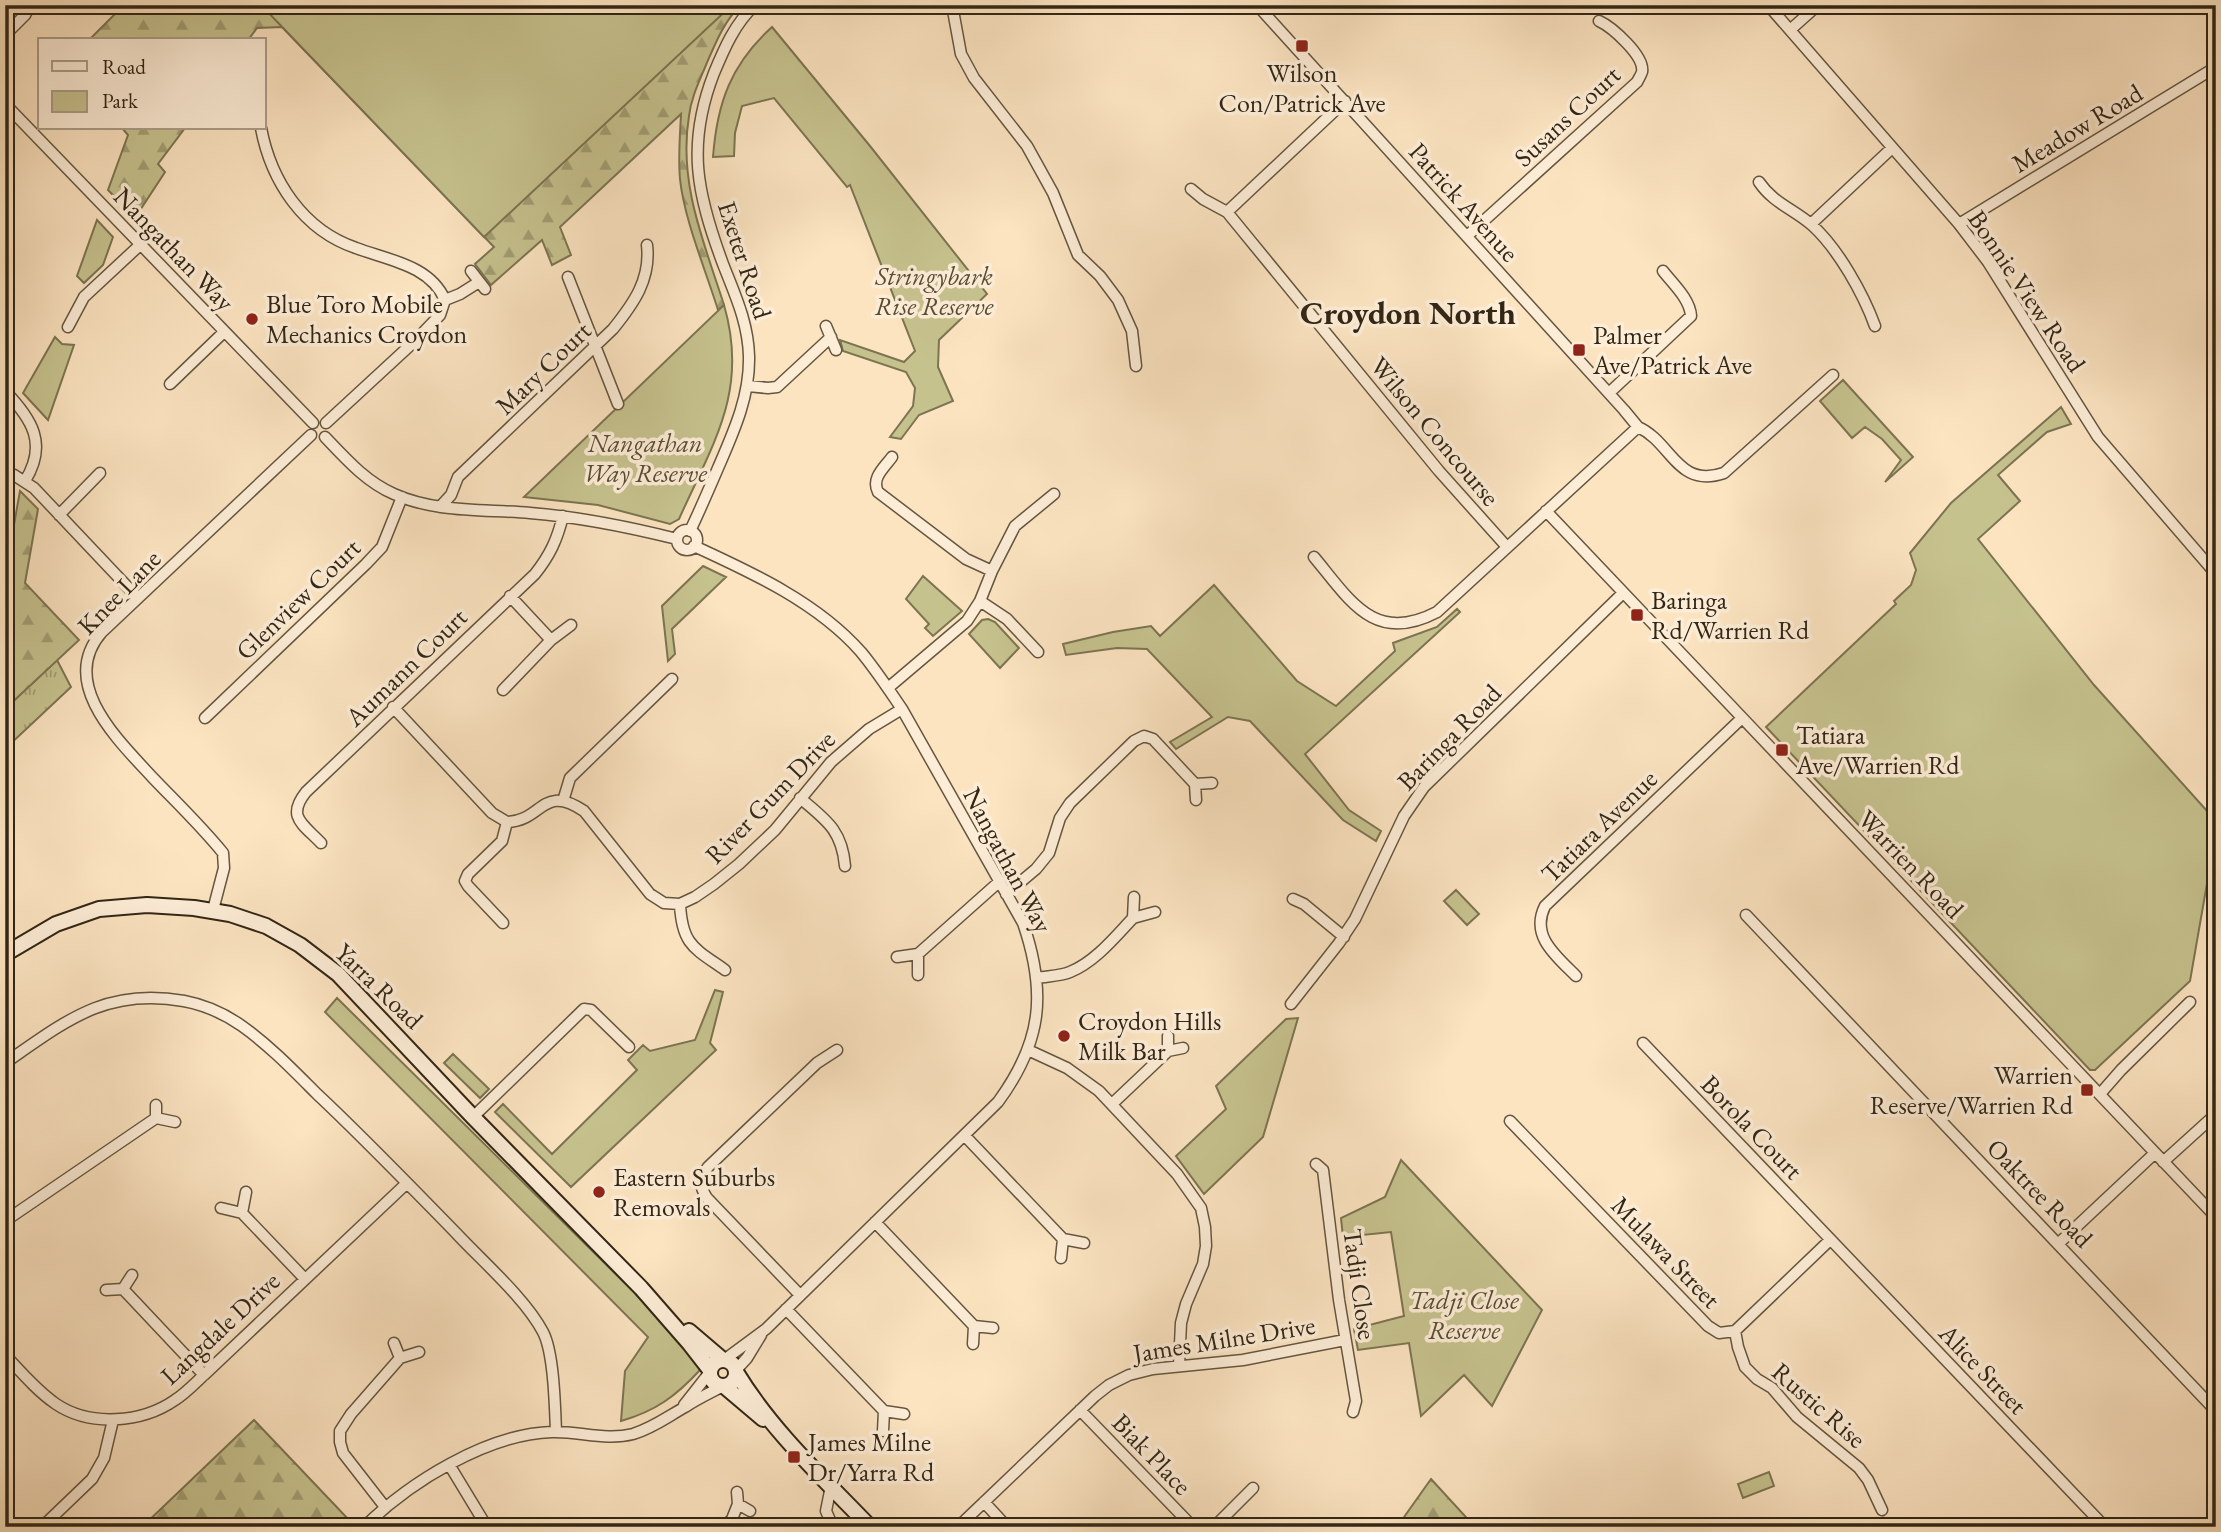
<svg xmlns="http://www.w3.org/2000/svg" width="2221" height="1532" font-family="'EB Garamond',serif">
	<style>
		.grass { fill: url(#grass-tufts); stroke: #7c7452; stroke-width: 2 }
		.forest { fill: url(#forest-firs); stroke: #7c7452; stroke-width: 2 }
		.green { fill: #c6c28e; stroke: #7c7452; stroke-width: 2 }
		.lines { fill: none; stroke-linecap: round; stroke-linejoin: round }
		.minor-casing { stroke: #645640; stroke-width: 13 }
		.secondary-casing { stroke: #322615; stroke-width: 18 }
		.minor { stroke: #fdedd7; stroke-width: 10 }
		.secondary { stroke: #fdedd7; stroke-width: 14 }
		.poi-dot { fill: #8f2418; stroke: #fdedd7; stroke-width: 2.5 }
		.labels { text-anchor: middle; stroke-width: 7; stroke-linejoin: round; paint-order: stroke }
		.poi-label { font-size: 26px; fill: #322615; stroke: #fdedd7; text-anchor: start }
		.street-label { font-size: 26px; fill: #322615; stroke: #fdedd7 }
		.park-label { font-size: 26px; font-style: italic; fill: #574d33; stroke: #fdedd7 }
		.district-label { font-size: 33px; font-weight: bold; fill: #322615; stroke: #fdedd7 }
	</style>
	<defs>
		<pattern id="grass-tufts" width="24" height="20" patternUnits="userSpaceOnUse" patternTransform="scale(1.75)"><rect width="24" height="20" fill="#c6c28e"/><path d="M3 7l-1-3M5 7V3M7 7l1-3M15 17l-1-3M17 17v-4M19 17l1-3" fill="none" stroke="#a19d73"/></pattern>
		<pattern id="forest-firs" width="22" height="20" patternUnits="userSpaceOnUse" patternTransform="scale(1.75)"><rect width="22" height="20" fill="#c6c28e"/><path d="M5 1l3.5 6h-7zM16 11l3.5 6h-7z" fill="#a19d73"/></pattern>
	</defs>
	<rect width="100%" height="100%" fill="#fce4c1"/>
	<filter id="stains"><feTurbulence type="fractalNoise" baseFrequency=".00286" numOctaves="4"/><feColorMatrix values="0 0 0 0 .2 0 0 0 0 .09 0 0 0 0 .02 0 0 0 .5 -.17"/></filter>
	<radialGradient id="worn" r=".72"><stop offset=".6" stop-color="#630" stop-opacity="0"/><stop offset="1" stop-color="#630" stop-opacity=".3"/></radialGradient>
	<path class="grass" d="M57,660L71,687L5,749V709Z"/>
	<path class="forest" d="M115,5H741C724,21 715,44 706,65C699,82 691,98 689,116C678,183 704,242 724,305L718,310C706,271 684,219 680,179C678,157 680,136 681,114L560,227L571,255L552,265L542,240L491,285L475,264L494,247L282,27L257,28L248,40H89L118,11Z
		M122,128H185L158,164L165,172L135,218L108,190L128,135Z
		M20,491L38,509L25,583L79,640L6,708L5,609L9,603L7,564Z
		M254,1420L350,1521L344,1527H142Z
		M1431,1479L1475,1527H1397Z"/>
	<path class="green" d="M261,5H732L484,237Z
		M772,27L870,146L987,294L939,340L938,367L953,401L919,415L901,439L890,437L913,406L915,388L906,372L843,351L840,340L904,362L915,351L850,185L847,187L774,98L742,106L735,133L734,156L713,157C717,103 731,64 772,27Z
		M97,220L113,237L103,265L84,283L77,276Z
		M724,305C749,391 713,443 679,519L670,524L598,505L524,497Z
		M55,337L62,344L74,345L48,420L23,393Z
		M1843,380L1913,457L1885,482L1901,460L1882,439L1865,427L1852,438L1820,401Z
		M2061,407L2071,424L2047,432L1998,475L2020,501L1978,539L2094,685L2216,821V832L2190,981L2095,1070H2090L1766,727L1896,604L1894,601L1911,585L1916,570L1910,553L1951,503Z
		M703,566L726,577L672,629L675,654L668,661L662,606Z
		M923,576L962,611L933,636L925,628L929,624L906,599Z
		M1214,585L1297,681L1336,706L1395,651L1393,643L1437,627L1457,609L1460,612L1305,754L1349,810L1381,831L1376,841L1343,820L1250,721L1228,717L1176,749L1170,742L1212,717L1147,649L1117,648L1066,655L1063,644L1113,632L1151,626L1160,636Z
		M988,619L995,622L1019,648L1000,668L969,634L982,620Z
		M1456,890L1479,914L1467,925L1444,901Z
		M715,990L723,992L710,1043L716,1050L571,1187L495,1112L503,1104L552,1154L637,1070L628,1060L643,1045L650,1051L695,1040Z
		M337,998L664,1322L686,1348L700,1370C676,1396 656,1411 621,1421L625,1371L648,1337L325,1012Z
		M1298,1018L1263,1137L1204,1194L1176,1156L1226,1109L1216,1086L1286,1019Z
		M453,1054L489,1089L480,1098L444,1063Z
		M1401,1160L1542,1310L1492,1406L1464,1375L1421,1416L1409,1343L1358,1350L1354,1329L1404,1316L1391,1232L1343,1237L1341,1218L1385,1197Z
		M1769,1472L1774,1486L1743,1498L1738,1484Z"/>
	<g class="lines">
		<defs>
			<path id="minor" d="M952,5L961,54L974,78L1027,146L1053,193L1078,255L1100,276L1118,300L1132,331L1136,366
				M1257,5L1624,410L1638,427
				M1768,5L1959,224L1988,262L2098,437L2216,574
				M1790,30L1818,5
				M5,35L25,15L30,5
				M5,104L313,423
				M261,128C271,181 303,230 356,248C388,260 430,265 445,300
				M1759,182C1774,204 1794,209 1813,226C1838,249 1863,293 1875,326
				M1191,189L1203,199L1227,212L1439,471L1507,547
				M1227,212L1345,101
				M1811,224L1892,148
				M1959,224L2216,67
				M1467,236L1637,82C1637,82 1642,73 1642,72C1645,56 1612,27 1599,21
				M471,271L485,289
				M568,277L618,404
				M826,326L836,350
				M68,327L84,297L141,244
				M170,384L224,332
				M748,386L768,388L777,387L831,337
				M5,391C32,419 48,444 25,481
				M1609,393L1691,316C1690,299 1673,284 1663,271
				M326,423L416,340L440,315L445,300L460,294L479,282
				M1638,427C1672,442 1677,489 1724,473L1833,375
				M325,437C345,458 366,482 394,494C436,513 485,509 530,513C580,517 629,527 677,539
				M892,457C884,468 871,478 878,492L966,559L992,571
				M5,472L14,475L34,488L138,598
				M440,507L451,495L458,477L613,329C634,303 651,279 647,245
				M1546,511L2216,1217
				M59,515L100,473
				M677 540a10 10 0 1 1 20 0a10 10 0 1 1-20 0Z
				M690,531C700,510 709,489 718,468C734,431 750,396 749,356C748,322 735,295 723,264C697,194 686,145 714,73C724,49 735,23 755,5
				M694,546C753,573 818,603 861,652C876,670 889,690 902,709L1023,923C1047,993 1042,1042 998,1102L766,1329L724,1360
				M1314,557C1350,600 1374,645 1437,612L1638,427
				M510,596L551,640
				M980,601L1007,619L1038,652
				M888,688L967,621L980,601L992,571L1015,526L1054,494
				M503,690L551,640L571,625
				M393,707L492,813L507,822
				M205,718L366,564L382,547L402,497
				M800,798C826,820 842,830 845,866
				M1196,800L1195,784L1212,783
				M563,801L570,778L672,679
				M507,822C543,821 542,783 584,811L650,894L664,903L680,904L695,897L714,884L739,864L775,830L831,762L869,729L902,709
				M321,843C303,824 286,817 306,792L535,574C550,555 557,540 563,516
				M1006,894L1036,869L1049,853L1060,818L1070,803L1134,741L1144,736L1153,739L1195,784
				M1134,897L1133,918L1155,912
				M1293,899L1304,904L1344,937
				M680,904C682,945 694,948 725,970
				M213,910L224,868L223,853C202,827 177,803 153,778C119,741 57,683 102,632L311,435
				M1746,915L2216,1411
				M503,923L468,886L465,881L468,874L502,841L507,822
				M5,937L13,949
				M918,954L1000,881
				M897,957L918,954V975
				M1576,976C1556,956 1530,936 1545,906L1742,718
				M1037,978C1048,976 1060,976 1070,972C1095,962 1115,937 1133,918
				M1291,1004L1339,943L1355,919L1404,816L1424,787L1623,593
				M1168,1036V1051L1183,1048
				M1643,1043L2105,1527
				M1028,1050L1067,1068L1099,1091L1177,1174L1201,1208L1205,1227L1206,1246L1203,1264L1186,1304L1181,1323L1179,1365
				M5,1063C66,1021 106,987 184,1001C205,1005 225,1014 242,1026C270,1046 293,1070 317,1094C365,1139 410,1186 456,1233C483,1262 525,1298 543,1332C554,1353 555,1407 556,1432
				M2100,1094L2121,1070L2190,1002
				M1112,1104L1168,1051
				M156,1105V1118L175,1122
				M473,1117L584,1009L591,1010L629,1047
				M1510,1121L1708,1326L1719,1333L1735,1331L1830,1240
				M965,1136L1063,1239
				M2163,1162L2216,1114
				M1316,1164L1323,1170L1339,1300L1356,1401L1353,1412
				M221,1208L242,1213L246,1192
				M242,1213L305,1279
				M5,1221L156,1118
				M875,1222L974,1326
				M2059,1243L2155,1153
				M1061,1258L1063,1239L1084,1243
				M123,1289L204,1375
				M106,1290L123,1289L132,1275
				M800,1295L707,1198C699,1186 699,1179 708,1167L817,1063L837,1050
				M786,1309L884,1411
				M1735,1331L1738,1347L1745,1367L1757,1379L1772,1388L1797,1417L1859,1468L1868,1480L1882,1510
				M394,1343L400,1358L419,1352
				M973,1344L974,1326L993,1328
				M5,1355C21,1372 37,1391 56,1404C90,1427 142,1423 175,1400C186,1393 195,1383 204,1375L407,1183
				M736,1370L747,1358L761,1335
				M684,1405L710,1372
				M1080,1410L1193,1527
				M883,1431L884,1411L904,1414
				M450,1466L487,1527
				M831,1486L826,1511L833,1527
				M737,1492L738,1504L750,1511
				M984,1502L1007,1527
				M385,1507L343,1453L340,1442V1431L351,1414L400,1358
				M42,1527L92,1479L104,1458L113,1420
				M364,1527C410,1482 487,1434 552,1432C579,1431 606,1441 633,1434C653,1428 667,1417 685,1407C697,1399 710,1393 723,1386
				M724,1527L732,1519L738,1504
				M958,1527L1095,1396L1109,1385L1129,1375L1153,1369L1243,1360L1345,1340
				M1214,1527L1253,1488"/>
			<path id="secondary" d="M5,954L56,924L99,909L147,905L194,908L230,914L266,926L300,945L338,974L473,1117L641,1288L689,1343L710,1370
				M689,1331L723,1360
				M710 1373a13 13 0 1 1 26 0a13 13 0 1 1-26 0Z
				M736,1372C771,1430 823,1478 870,1527
				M724,1386L763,1419"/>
		</defs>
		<use href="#minor" class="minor-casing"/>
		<use href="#secondary" class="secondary-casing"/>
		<use href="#minor" class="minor"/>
		<use href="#secondary" class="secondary"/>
	</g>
	<g class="poi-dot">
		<rect x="1295" y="39" width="14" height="14" rx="3.5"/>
		<circle cx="252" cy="319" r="7"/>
		<rect x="1572" y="343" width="14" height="14" rx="3.5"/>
		<rect x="1630" y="608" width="14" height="14" rx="3.5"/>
		<rect x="1775" y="743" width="14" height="14" rx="3.5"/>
		<circle cx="1064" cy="1036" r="7"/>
		<rect x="2080" y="1083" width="14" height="14" rx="3.5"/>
		<circle cx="599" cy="1192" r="7"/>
		<rect x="787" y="1450" width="14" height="14" rx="3.5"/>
	</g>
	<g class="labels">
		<g class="poi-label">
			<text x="1302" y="82" text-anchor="middle">Wilson<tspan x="1302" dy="30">Con/Patrick Ave</tspan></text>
			<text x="266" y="313">Blue Toro Mobile<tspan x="266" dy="30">Mechanics Croydon</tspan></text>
			<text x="1593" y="344">Palmer<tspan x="1593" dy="30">Ave/Patrick Ave</tspan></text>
			<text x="1651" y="609">Baringa<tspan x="1651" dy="30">Rd/Warrien Rd</tspan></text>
			<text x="1796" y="744">Tatiara<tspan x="1796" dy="30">Ave/Warrien Rd</tspan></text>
			<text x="1078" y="1030">Croydon Hills<tspan x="1078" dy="30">Milk Bar</tspan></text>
			<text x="2073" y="1084" text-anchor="end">Warrien<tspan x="2073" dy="30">Reserve/Warrien Rd</tspan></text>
			<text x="613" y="1186">Eastern Suburbs<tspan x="613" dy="30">Removals</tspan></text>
			<text x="808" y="1451">James Milne<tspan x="808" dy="30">Dr/Yarra Rd</tspan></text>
		</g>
		<g class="street-label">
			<text transform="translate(1567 116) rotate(-43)" y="9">Susans Court</text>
			<text transform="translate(2077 128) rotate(-31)" y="9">Meadow Road</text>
			<text transform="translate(1464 202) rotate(48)" y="9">Patrick Avenue</text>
			<text transform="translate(174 249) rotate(46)" y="9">Nangathan Way</text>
			<text transform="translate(745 260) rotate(72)" y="9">Exeter Road</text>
			<text transform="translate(2027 291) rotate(56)" y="9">Bonnie View Road</text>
			<text transform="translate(543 368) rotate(-44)" y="9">Mary Court</text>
			<text transform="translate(1435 431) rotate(50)" y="9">Wilson Concourse</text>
			<text transform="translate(119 592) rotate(-46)" y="9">Knee Lane</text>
			<text transform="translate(298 599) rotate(-44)" y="9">Glenview Court</text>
			<text transform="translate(406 667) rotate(-44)" y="9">Aumann Court</text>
			<text transform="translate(1449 737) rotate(-46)" y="9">Baringa Road</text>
			<text transform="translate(770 797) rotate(-46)" y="9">River Gum Drive</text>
			<text transform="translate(1599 826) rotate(-44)" y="9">Tatiara Avenue</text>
			<text transform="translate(1008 860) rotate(62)" y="9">Nangathan Way</text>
			<text transform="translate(1911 864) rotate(46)" y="9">Warrien Road</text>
			<text transform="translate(379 986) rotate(44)" y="9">Yarra Road</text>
			<text transform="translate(1752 1127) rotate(46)" y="9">Borola Court</text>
			<text transform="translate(2040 1193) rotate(46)" y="9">Oaktree Road</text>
			<text transform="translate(1666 1252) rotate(46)" y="9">Mulawa Street</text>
			<text transform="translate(1360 1284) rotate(82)" y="9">Tadji Close</text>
			<text transform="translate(220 1328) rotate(-43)" y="9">Langdale Drive</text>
			<text transform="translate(1224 1339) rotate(-9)" y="9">James Milne Drive</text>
			<text transform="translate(1983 1369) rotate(46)" y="9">Alice Street</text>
			<text transform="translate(1819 1405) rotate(41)" y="9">Rustic Rise</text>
			<text transform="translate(1152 1454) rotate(46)" y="9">Biak Place</text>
		</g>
		<g class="park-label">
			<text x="934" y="285">Stringybark<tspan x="934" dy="30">Rise Reserve</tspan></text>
			<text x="645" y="452">Nangathan<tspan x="645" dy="30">Way Reserve</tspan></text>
			<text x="1464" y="1309">Tadji Close<tspan x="1464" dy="30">Reserve</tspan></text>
		</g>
		<g class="district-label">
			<text x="1408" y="324">Croydon North</text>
		</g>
	</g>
	<rect width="2221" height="1532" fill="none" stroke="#fce4c1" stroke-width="28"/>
	<rect x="7" y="7" width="2207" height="1518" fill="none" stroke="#322615" stroke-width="3.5"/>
	<rect x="14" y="14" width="2193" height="1504" fill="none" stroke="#322615" stroke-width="2"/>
	<rect x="38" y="38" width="228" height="91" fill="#fdedd7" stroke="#ac9d89" stroke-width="2"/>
	<rect x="52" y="61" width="35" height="10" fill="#fdedd7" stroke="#ac9d89" stroke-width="2"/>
	<text x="102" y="74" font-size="21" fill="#322615">Road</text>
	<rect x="52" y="91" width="35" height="21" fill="#c6c28e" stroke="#ac9d89" stroke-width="2"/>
	<text x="102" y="108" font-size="21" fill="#322615">Park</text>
	<rect width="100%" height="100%" filter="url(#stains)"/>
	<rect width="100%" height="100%" fill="url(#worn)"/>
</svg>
